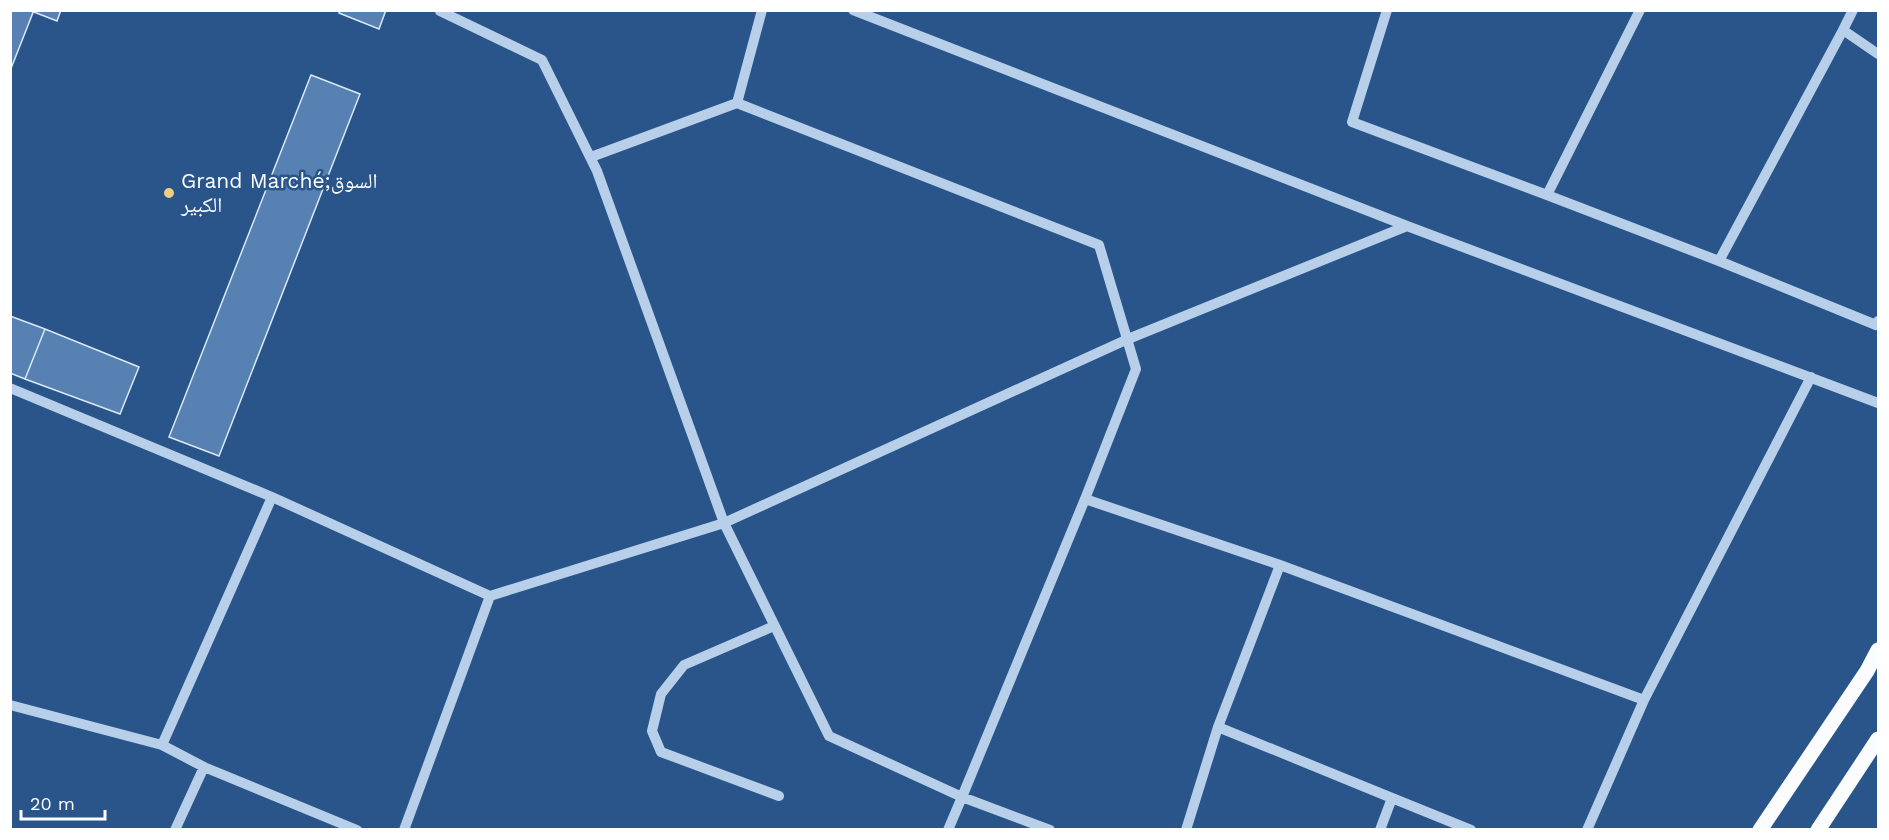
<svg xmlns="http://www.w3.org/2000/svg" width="1889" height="840" font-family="'Work Sans','Noto Naskh Arabic',sans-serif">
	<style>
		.building { fill: #5681b2; stroke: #dbe8f7; stroke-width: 1.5 }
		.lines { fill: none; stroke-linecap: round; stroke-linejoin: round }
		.minor { stroke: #b8cfe9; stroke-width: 10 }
		.major { stroke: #fafcfe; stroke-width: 15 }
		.poi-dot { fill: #f0cd7f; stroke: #29558a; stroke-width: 2 }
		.labels { text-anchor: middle; stroke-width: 5; stroke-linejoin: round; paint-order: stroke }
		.poi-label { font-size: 21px; fill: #fff; stroke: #29558a; text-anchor: start }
	</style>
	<rect width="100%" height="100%" fill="#29558a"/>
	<path class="building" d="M10,10H34L10,71Z
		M35,10H61L57,21L34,12Z
		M340,10H386L379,29L339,13Z
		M311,75L360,94L219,456L169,437Z
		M10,316L45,329L25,379L10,373Z
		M45,329L139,367L120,414L25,379Z"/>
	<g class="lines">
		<path class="minor" d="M853,10L1407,226
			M1387,10L1352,122L1547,195L1640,10
			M440,11L542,60L597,171L724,523L829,736L962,797L948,830
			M1843,30L1853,10
			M737,103L1099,245L1136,369L1085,499L1280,565L1644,700
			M591,157L737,103L762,10
			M1547,195L1719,261L1876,325L1878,321
			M1719,261L1843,30L1878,54
			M10,388L272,497L490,596
			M774,626L684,665L661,694L652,731L661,752L779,796
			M10,705L162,745L204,767L357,830
			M1218,727L1392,798L1380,830
			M162,745L272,497
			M1392,798L1471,830
			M175,830L204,767
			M404,830L490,596L724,523L1128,339L1407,226L1878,403
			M1050,830L962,797L1085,499
			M1186,830L1218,727L1280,565
			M1587,830L1644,700L1811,377"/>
		<path class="major" d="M1760,830L1867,671L1878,650
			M1818,830L1878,739"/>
	</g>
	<circle class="poi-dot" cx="169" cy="193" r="6"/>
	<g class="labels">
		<g class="poi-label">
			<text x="181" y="188">Grand Marché;السوق<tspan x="181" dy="24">الكبير</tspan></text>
		</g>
	</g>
	<rect width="1889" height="840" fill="none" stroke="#ffffff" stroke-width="24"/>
	<path d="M21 810v9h84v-9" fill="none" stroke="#ffffff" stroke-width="3"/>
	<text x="30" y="810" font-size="18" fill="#ffffff" stroke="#29558a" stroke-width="4.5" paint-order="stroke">20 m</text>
</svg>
